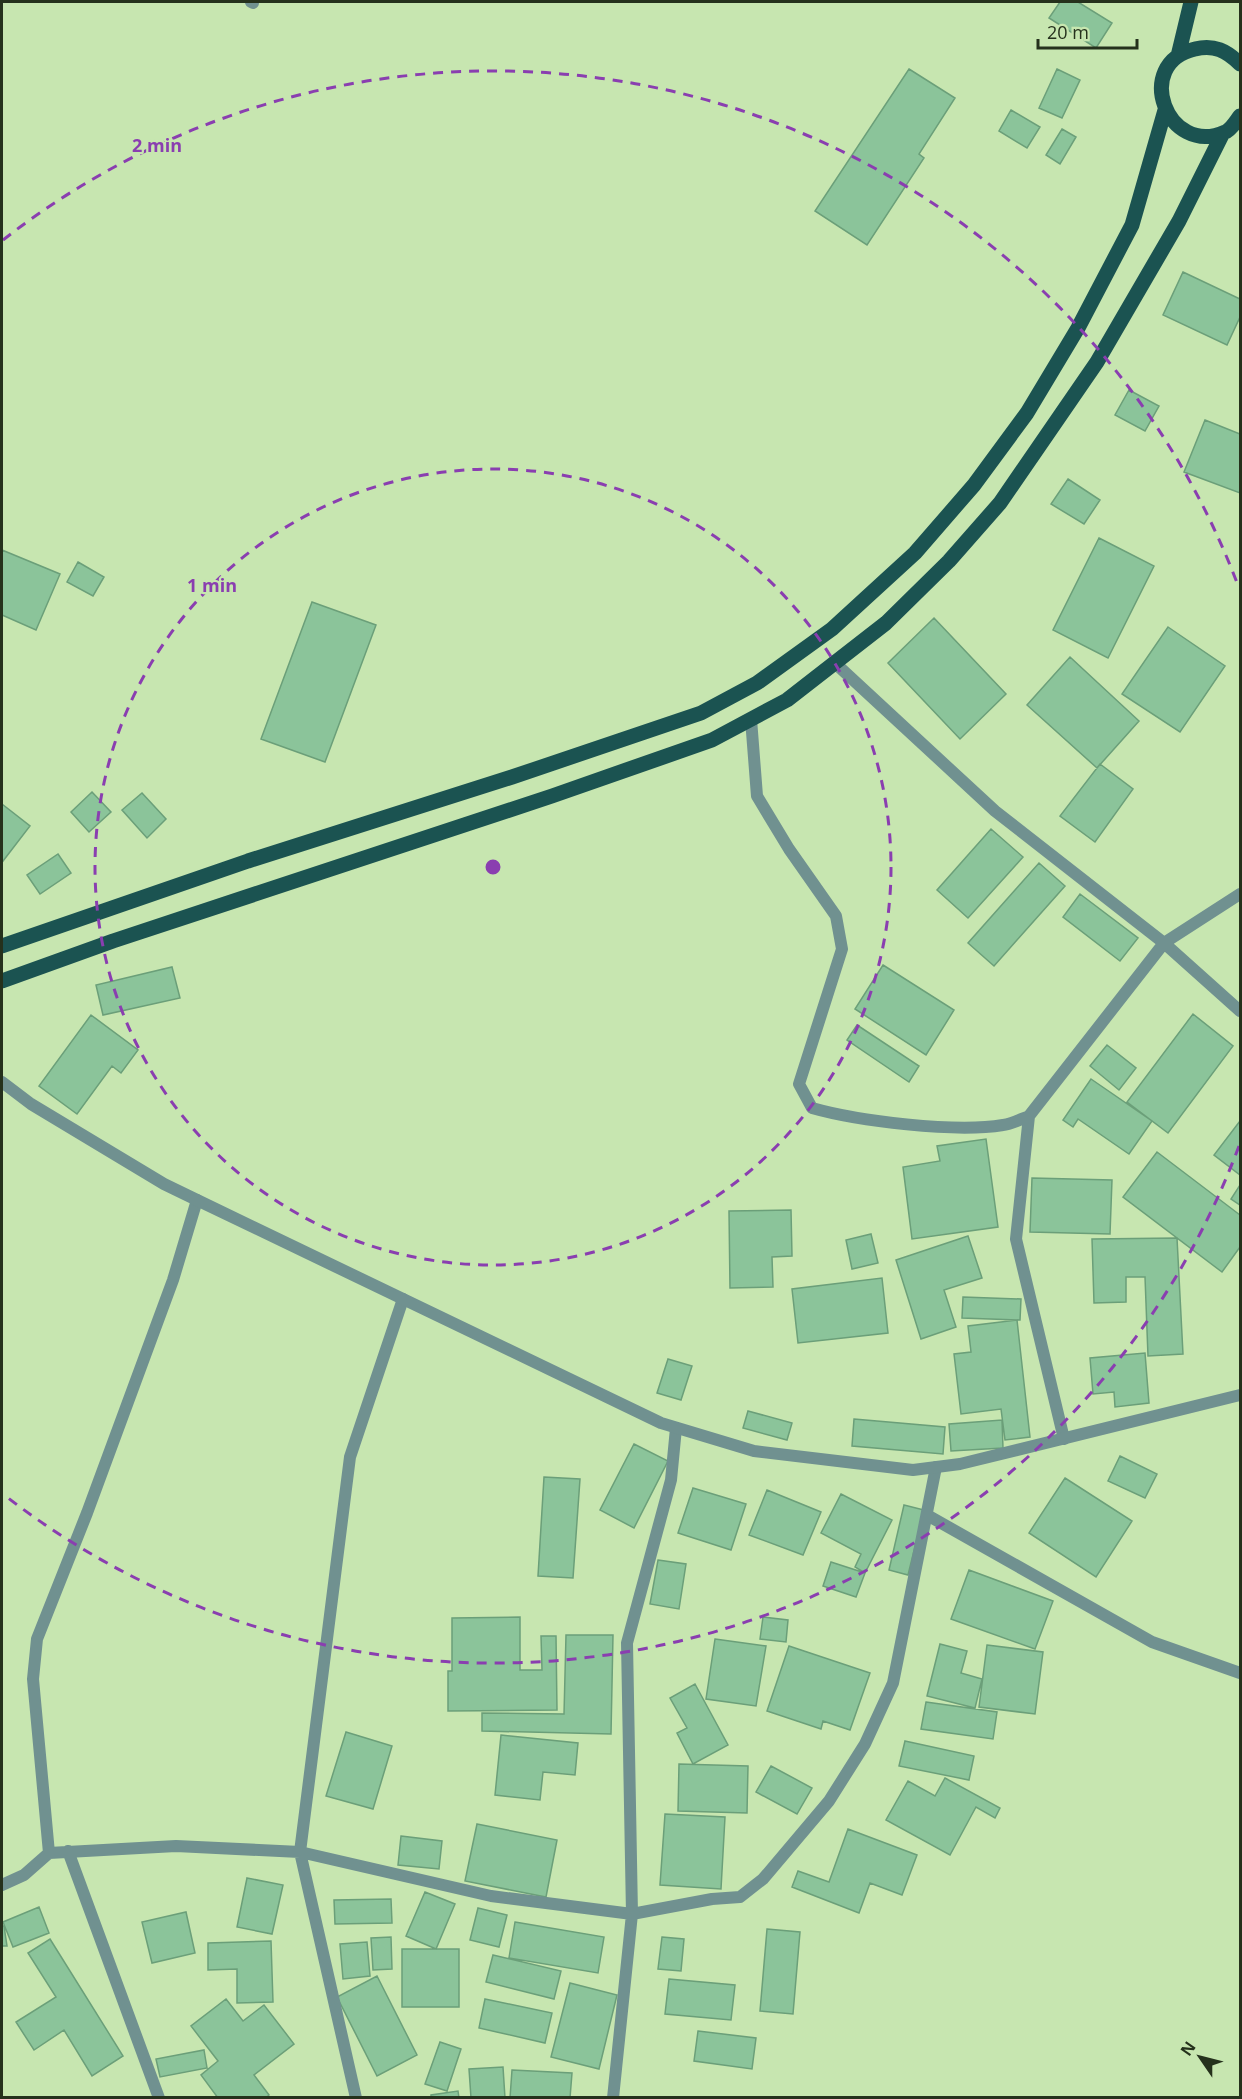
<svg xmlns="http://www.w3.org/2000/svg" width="1242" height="2099" font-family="'Open Sans',sans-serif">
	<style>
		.building { fill: #8bc49a; stroke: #6b9f79; stroke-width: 1.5 }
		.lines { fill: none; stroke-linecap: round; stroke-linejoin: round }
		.minor { stroke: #709190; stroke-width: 12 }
		.tertiary { stroke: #709190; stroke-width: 12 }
		.primary { stroke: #1b5351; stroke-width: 15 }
		.ring { fill: none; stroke: #8a3eb0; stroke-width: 3; stroke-dasharray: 10 8 }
		.centre { fill: #8a3eb0; stroke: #c7e6b0; stroke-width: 3 }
		.ring-label { font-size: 18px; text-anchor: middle; font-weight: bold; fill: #8a3eb0; stroke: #c7e6b0; stroke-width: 4.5; stroke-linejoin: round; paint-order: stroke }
	</style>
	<rect width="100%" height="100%" fill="#c7e6b0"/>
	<path class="building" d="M1060,2H1078L1112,23L1096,48L1049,18Z
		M909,69L955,98L919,154L924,158L867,245L815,211Z
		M1057,69L1080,80L1062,118L1039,108Z
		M1011,110L1040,127L1027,148L999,131Z
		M1062,129L1076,137L1060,164L1046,155Z
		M1183,272L1240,299V317L1227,345L1163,315Z
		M1129,390L1159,406L1145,431L1115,415Z
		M1205,420L1240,434V493L1184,472Z
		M1068,479L1100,500L1084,524L1051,504Z
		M1099,538L1154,566L1108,658L1053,630Z
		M2,550L60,574L36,630L2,615Z
		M78,562L104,577L93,596L67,582Z
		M312,602L376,625L325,762L261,739Z
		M934,618L1006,694L960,739L888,663Z
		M1168,627L1225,666L1180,732L1122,694Z
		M1070,657L1139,721L1097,768L1027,705Z
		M1100,764L1133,789L1095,842L1060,816Z
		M92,792L111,812L89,832L71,812Z
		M142,793L166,819L147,838L122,810Z
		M2,804L30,826L3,861L2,860Z
		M991,829L1023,857L968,918L937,890Z
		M58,854L71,873L40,894L27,875Z
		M1039,863L1065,886L994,966L968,943Z
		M1080,894L1138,938L1120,961L1063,917Z
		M883,965L954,1010L926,1055L855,1009Z
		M172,967L180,998L103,1015L96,985Z
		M1193,1014L1233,1046L1168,1133L1127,1102Z
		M91,1015L138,1050L121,1073L112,1066L77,1114L39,1086Z
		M857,1025L919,1066L909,1082L847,1040Z
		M1107,1045L1136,1068L1119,1090L1090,1066Z
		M1091,1079L1152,1121L1129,1154L1078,1119L1073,1127L1063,1120Z
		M1240,1121V1175L1214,1155Z
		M986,1139L998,1227L912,1239L903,1167L940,1161L937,1146Z
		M1157,1152L1240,1215V1247L1222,1272L1123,1197Z
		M1032,1178L1112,1180L1110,1234L1030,1232Z
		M1240,1185V1205L1231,1199Z
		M791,1210L792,1256L772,1257L773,1287L730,1288L729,1211Z
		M871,1234L878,1263L852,1269L846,1240Z
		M968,1236L982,1278L944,1290L956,1327L921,1339L896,1260Z
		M1177,1238L1183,1354L1148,1356L1145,1277H1126V1302L1094,1303L1092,1239Z
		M882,1278L888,1333L798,1343L792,1289Z
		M963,1297L1021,1299L1020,1320L962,1318Z
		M1017,1320L1030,1437L1005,1440L1001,1409L961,1414L954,1354L971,1352L968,1326Z
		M1145,1353L1149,1403L1115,1407L1114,1392L1093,1394L1090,1358Z
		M668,1359L692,1366L681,1400L657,1393Z
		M748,1411L792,1423L787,1440L743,1428Z
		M854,1419L945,1427L943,1454L852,1446Z
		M1002,1420L1003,1448L951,1451L949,1424Z
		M634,1444L668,1461L634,1528L600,1510Z
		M1120,1456L1157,1474L1145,1498L1108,1481Z
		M544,1477L580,1479L573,1578L538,1576Z
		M1065,1478L1132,1521L1096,1577L1029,1533Z
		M693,1488L746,1504L731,1550L678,1533Z
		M767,1490L821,1512L803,1555L749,1535Z
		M841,1494L892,1520L865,1573L855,1567L861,1554L821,1533Z
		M904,1505L924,1510L908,1575L889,1570Z
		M658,1560L686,1564L679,1609L650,1604Z
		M831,1562L865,1573L856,1597L823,1586Z
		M969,1570L1053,1601L1035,1649L951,1619Z
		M520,1617V1670H542L541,1636H556L557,1710L448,1711V1671H452V1618Z
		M763,1617L788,1620L786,1642L760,1639Z
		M566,1635H613L611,1734L482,1731V1713L564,1714Z
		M715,1639L766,1646L756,1706L706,1699Z
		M940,1644L967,1651L961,1673L982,1679L975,1708L927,1696Z
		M987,1645L1043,1652L1035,1714L979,1707Z
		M789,1646L870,1673L850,1730L823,1721L821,1729L767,1711Z
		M695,1684L728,1745L693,1764L677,1733L687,1728L670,1698Z
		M926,1702L997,1712L993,1739L921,1729Z
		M346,1732L392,1746L373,1809L326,1796Z
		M501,1735L578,1743L575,1775L543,1772L540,1800L495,1795Z
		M905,1741L974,1756L969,1780L899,1766Z
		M679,1764L748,1766L747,1813L678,1811Z
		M771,1766L812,1788L797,1814L756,1792Z
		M945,1778L1000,1808L995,1818L976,1807L950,1855L886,1820L908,1781L935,1796Z
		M665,1814L725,1817L721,1889L660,1885Z
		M477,1824L557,1840L546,1897L465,1881Z
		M848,1829L917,1855L902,1895L870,1883L859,1913L792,1887L798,1871L829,1882Z
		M401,1836L442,1841L439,1869L398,1865Z
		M247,1878L283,1885L272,1934L237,1927Z
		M425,1892L455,1904L436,1949L406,1936Z
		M391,1899L392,1923L335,1924L334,1900Z
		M39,1907L49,1933L13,1947L3,1922Z
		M478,1908L507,1915L499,1947L470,1940Z
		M186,1912L195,1953L152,1963L142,1922Z
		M515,1922L604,1937L598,1973L509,1958Z
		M2,1926H4L7,1946H2Z
		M767,1929L800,1932L793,2014L760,2011Z
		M391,1937L392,1969L373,1970L371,1938Z
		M662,1937L684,1939L681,1971L658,1969Z
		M50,1939L123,2056L92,2076L64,2030L34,2050L16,2022L56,1997L28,1953Z
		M271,1941L273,2002L237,2003V1969L208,1970V1943Z
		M367,1942L370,1976L343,1979L340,1944Z
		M402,1949H459V2007H402Z
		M493,1955L561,1971L554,1999L486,1982Z
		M377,1976L417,2055L377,2076L337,1997Z
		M669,1979L735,1985L731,2020L665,2014Z
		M570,1983L617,1995L599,2069L551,2057Z
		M226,1999L243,2021L264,2005L294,2044L254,2075L269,2095L266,2098H218L201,2075L218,2061L191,2026Z
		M485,1999L552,2013L545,2043L479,2028Z
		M698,2031L756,2038L752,2069L694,2061Z
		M440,2042L461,2049L447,2091L425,2084Z
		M204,2050L207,2068L160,2077L156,2059Z
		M503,2067L505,2098H471L469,2069Z
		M512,2070L572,2073L570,2098H510Z
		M458,2091L459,2098H431V2095Z"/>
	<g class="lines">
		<path class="minor" d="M251,2L253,3
			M751,719L757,796L789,849L836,916L842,949L799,1084L812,1108C858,1121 955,1133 1003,1125C1012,1124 1021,1119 1029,1116L1164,943L995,811L836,664
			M1240,894L1164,943L1240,1011
			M1029,1116L1016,1239L1064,1439
			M927,1515L1152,1642L1240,1673
			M68,1851L159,2098
			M49,1853L33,1679L37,1639L87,1513L173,1280L197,1200
			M2,1885L24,1875L49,1853L176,1846L300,1852L491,1896L632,1914L712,1899L740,1897L763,1879L829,1801L865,1744L893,1683L936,1467
			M356,2098L300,1852L350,1457L403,1299
			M613,2098L632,1914L627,1643L671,1480L676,1428"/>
		<path class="tertiary" d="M2,1082L31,1104L164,1184L197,1200L661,1423L754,1451L913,1470L960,1464L1240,1395"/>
		<path class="primary" d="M1178,56L1191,2
			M1240,64C1227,51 1214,44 1195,49C1132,63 1167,158 1225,132C1231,130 1236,121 1240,116
			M2,946L248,861L512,777L701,713L757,683L832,629L915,553L974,485L1027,413L1078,328L1132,225L1165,110
			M2,981L113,941L552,796L712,740L787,700L886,623L949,561L1000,503L1097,362L1179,221L1223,133"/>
	</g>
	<g class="ring">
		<circle cx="493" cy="867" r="398"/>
		<path d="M1239 1146A796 796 0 0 1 3 1494M3 240A796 796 0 0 1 1239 588"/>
	</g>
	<circle cx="493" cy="867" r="9" class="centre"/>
	<g class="ring-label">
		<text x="157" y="152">2 min</text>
		<text x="212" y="592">1 min</text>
	</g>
	<rect width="1242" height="2099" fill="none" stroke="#25311c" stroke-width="6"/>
	<g transform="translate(1200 2057) rotate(305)" stroke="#c7e6b0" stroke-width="4.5" paint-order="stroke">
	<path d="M0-4.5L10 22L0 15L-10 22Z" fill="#25311c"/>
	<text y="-9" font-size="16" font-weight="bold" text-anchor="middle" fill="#25311c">N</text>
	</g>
	<path d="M1038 39v9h99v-9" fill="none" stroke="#25311c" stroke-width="3"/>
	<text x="1047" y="39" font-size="18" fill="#25311c" stroke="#c7e6b0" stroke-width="4.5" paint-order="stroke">20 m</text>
</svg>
